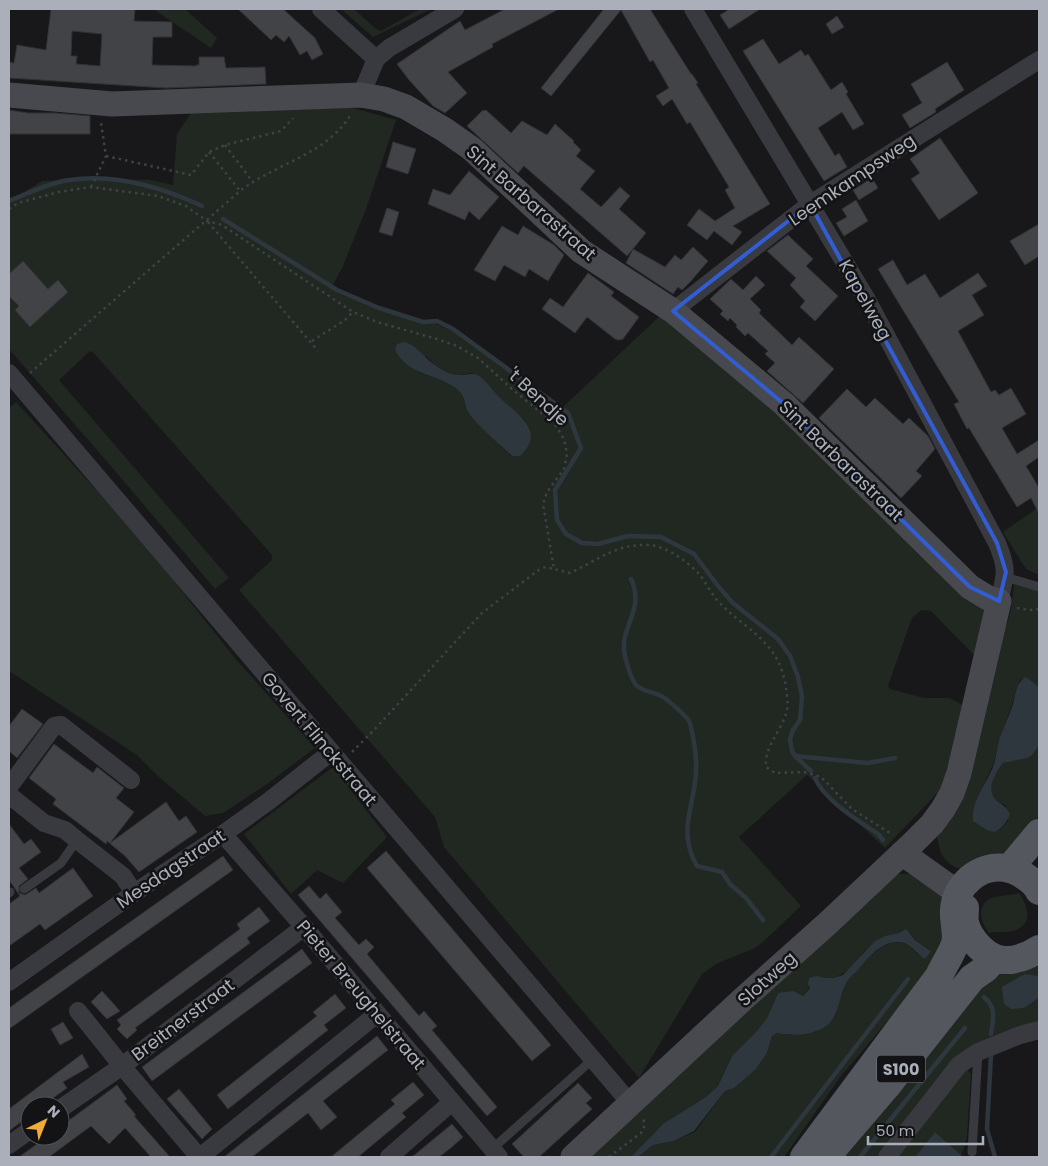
<svg xmlns="http://www.w3.org/2000/svg" width="1048" height="1166" font-family="Poppins,sans-serif">
	<style>
		.green { fill: #202821; fill-rule: evenodd }
		.water { fill: #2e373e }
		.lines { fill: none; stroke-linecap: round; stroke-linejoin: round }
		.stream { stroke: #2e373e; stroke-width: 4.5 }
		.building { fill: #424347; stroke: #323236; fill-rule: evenodd }
		.path { stroke: #3f4146; stroke-width: 2.5; stroke-dasharray: 2.5 4; stroke-linecap: butt }
		.lane { stroke: #393a3f; stroke-width: 9 }
		.street { stroke: #393a3f; stroke-width: 18 }
		.secondary { stroke: #47494f; stroke-width: 25 }
		.primary { stroke: #55575e; stroke-width: 28 }
		.marked { fill: none; stroke: #325dd3; stroke-width: 4; stroke-linejoin: round }
		.labels { text-anchor: middle; stroke-width: 5; stroke-linejoin: round; paint-order: stroke }
		.shield { fill: #131315; stroke: #7d8088; stroke-width: 1 }
		.shield-label { font-size: 16px; font-weight: bold; fill: #aaafb9 }
		.street-label { font-size: 18px; fill: #aaafb9; stroke: #131315 }
	</style>
	<rect width="100%" height="100%" fill="#18181a"/>
	<path class="green" d="M153,9H185L217,38L211,48Z
		M341,9H354L376,29L381,31L420,9H431L373,37Z
		M346,106L396,120L366,209L343,266L332,287L350,297L384,310L434,323L458,334L563,407L662,314L990,592L976,657L931,611L921,610L912,618L888,686L890,689L924,698H950L964,706L943,787L885,848L807,775L739,837L801,906L763,942L755,948L716,964L702,974L639,1078L444,847L435,817L239,590L272,560V555L93,352L90,351L59,380L229,578L215,589L116,472L9,349V202L42,181L80,179L150,180L173,185L177,134L195,107ZM426,356L435,365L453,375H460L471,373L479,376L498,397L525,420L530,430V440L511,456L467,411L461,392L447,383L418,372Z
		M16,402L141,539L233,656L315,748L267,784L223,813L205,816L159,777L137,755L9,671V408Z
		M1039,507V575L1026,569L1003,532Z
		M1014,585L1039,591V687L1026,678L1020,680L1000,739L993,765L978,796L1000,829L1008,821L1006,806C1003,804 998,802 995,799C985,789 996,772 1003,763C1021,758 1028,761 1039,745V815L1018,851L967,870C946,867 940,856 937,837L1002,635C1011,618 1012,604 1014,585Z
		M333,767L387,837L343,883L317,870L291,894L244,834Z
		M899,874H910L939,891L944,901L947,946L908,997L841,1076L784,1157H638L653,1145L674,1141L695,1132L725,1091L734,1088L767,1053L772,1036L777,1033L790,1035L835,1017C838,1006 842,994 846,984C849,978 856,972 861,966C876,949 898,929 917,954L931,950L916,941L911,934L902,930C894,936 883,936 874,943C855,957 846,986 817,976L803,996L778,993L767,1018L756,1032L732,1056L718,1086L706,1097L664,1123L631,1157H588L888,879Z
		M1019,893C1027,904 1034,923 1016,930C1008,933 998,931 989,933C980,922 975,902 995,897C1003,895 1011,896 1019,893Z
		M1039,962V976L1025,974L1024,1008L1039,998V1026L945,1075L876,1157H844L990,973Z
		M966,1069L971,1074L967,1136L965,1145L961,1155L935,1132L915,1157H895Z"/>
	<path class="water" d="M405,342C419,347 424,358 435,365C442,370 453,376 460,375C467,375 473,372 479,376C487,381 492,390 498,396C515,413 548,430 520,456H512C497,442 480,428 468,412C464,405 465,396 459,391C438,373 409,377 395,350L397,344Z
		M1026,677L1039,687V745L1032,755L1027,758L1003,763C996,772 985,790 996,800C1002,805 1006,806 1010,814C1007,822 1002,828 994,832L987,830L973,821C971,801 986,784 993,767C996,758 997,749 999,740C1003,729 1008,718 1012,707C1016,696 1015,683 1026,677Z
		M906,929L916,941L931,951L925,959C917,954 912,946 904,943C884,937 868,958 857,971C854,974 849,978 847,982C841,992 840,1005 835,1015C826,1035 796,1037 777,1033L772,1036L767,1053L756,1069L734,1088L725,1091L694,1131L674,1141L653,1145L638,1157H631L664,1123L706,1097L718,1086L732,1056L756,1032L767,1018L778,993L793,991L803,996L810,988L808,984L809,978L817,976L825,978H833L843,975L874,942L885,936L898,933Z
		M1025,974L1039,976V998L1024,1008L1011,1009L1004,1004L1002,987Z
		M935,1132L961,1155L962,1157H915Z"/>
	<g class="lines">
		<path class="stream" d="M9,201C26,194 45,185 63,181C111,172 159,186 202,206
			M223,219L337,290L379,308L423,322L437,321L453,329L568,413L581,448L555,490L557,520L566,534L582,543L598,544L628,536L661,537L694,554L718,586L733,603L778,639L790,656L798,677L802,696L800,720L793,730L790,739L792,751L795,756L811,771
			M631,579C646,611 618,627 625,656C627,664 630,678 636,685C643,692 655,692 663,697C669,701 689,718 690,723C694,739 697,757 696,773C694,808 677,831 697,866L722,872L730,884L746,898L763,920
			M795,756L868,763L895,758
			M815,778C824,800 859,821 878,834L883,840
			M984,997C997,1008 993,1019 991,1034
			M991,1055L987,1129L995,1157
			M771,1157L908,979
			M860,1157L965,1028"/>
	</g>
	<path class="building" d="M51,9H135L134,21L172,22V37H153L152,65L196,66V65H199V57H224L226,68L265,67L266,84L166,88L9,78V62L14,63L17,45L46,50ZM72,31L102,34L100,66L76,64L77,56H71Z
		M238,9H283L315,38L323,54L312,60L307,51L300,55L289,36L284,42L276,35L271,40Z
		M505,9H559L492,44L493,47L448,72L467,93L445,113L433,106L409,80L397,64L460,21L465,30Z
		M604,9H650L691,74H692L698,83L696,84L770,204L733,226L742,232L732,245L714,231L707,240L687,225L699,209L715,221L735,208L725,190L729,187L690,122L687,124L672,99L663,106L656,96L669,88L653,60L650,62L621,10L551,96L541,88Z
		M730,9H760L729,29L720,15Z
		M837,16L844,27L832,34L826,24Z
		M763,39L779,64L801,50L805,56L808,54L831,90L842,82L848,92L846,94L864,124L853,130L842,112L818,128L835,156L839,153L847,167L824,181L743,51Z
		M947,62L964,90L935,109L936,112L910,128L902,115L922,103L911,84Z
		M9,110L28,113H55L90,116V134H9Z
		M483,110L484,111L486,110L511,133L522,121L547,135L555,124L574,141L573,142L581,150L576,156L595,171L580,189L601,207L620,187L630,196L619,209L646,233L627,256L524,166L518,173L467,126Z
		M940,138L978,193L939,220L911,179L920,173L910,159Z
		M393,142L416,149L408,174L386,167Z
		M469,171L499,197L479,220L469,211L465,220L428,204L433,189L450,195Z
		M872,178L878,188L859,200L853,190Z
		M856,200L868,221L844,236L836,223L847,217L842,209Z
		M387,208L399,212L392,236L379,232Z
		M1039,224V256L1025,265L1010,241Z
		M502,226L518,235L523,226L554,245L564,255L548,281L529,269L525,277L504,265L495,281L474,270Z
		M788,235L813,259L806,266L838,296L815,321L800,307L805,301L790,285L796,278L767,251Z
		M693,247L708,261L691,281L682,290L678,287L673,294L626,263L633,249L665,267L675,255L681,260Z
		M893,260L907,285L925,274L940,298L978,273L987,286L972,295L984,315L958,331L991,392L995,390L999,395L1011,388L1026,414L1002,428L1017,454L1039,440V457L1026,466L1039,488V514L1031,498L1017,507L969,428L967,429L954,404L959,402L878,269Z
		M23,261L48,289L58,280L68,292L30,327L15,310L19,306L9,296V274Z
		M588,273L614,292L611,296L639,317L623,339L619,340L615,339L587,317L575,333L542,309L550,298L563,307Z
		M756,276L765,285L750,299L761,310L759,313L792,345L799,337L834,369L803,403L767,371L775,363L765,354L768,351L748,333L745,336L736,327L737,325L730,318L728,321L720,314L723,311L710,299L731,279L743,290Z
		M847,389L866,407L875,398L903,424L909,418L928,436L935,449L916,471L922,476L901,498L819,418Z
		M22,709L43,724L17,758L9,751V726Z
		M54,744L93,773L97,767L124,788L116,798L134,812L110,843L166,802L179,821L186,816L197,832L139,872L125,856L107,841L106,844L53,804L56,799L29,778Z
		M9,824L24,844L31,839L41,852L19,868L28,879L19,886V893L25,895L36,888L39,893L73,868L93,896L45,930L40,924L9,946V904L20,896L9,880Z
		M386,851L551,1045L532,1061L367,868Z
		M223,856L233,870L9,1029V1008Z
		M309,886L320,899L326,893L342,912L335,918L359,945L366,939L374,947L367,954L419,1016L424,1011L437,1026L432,1030L497,1107L487,1116L298,895Z
		M259,907L270,921L247,938L250,943L135,1028L137,1030L127,1039L117,1029L121,1025L117,1020L240,929L237,924Z
		M302,949L312,963L152,1081L142,1067Z
		M102,991L120,1011L107,1019L91,1002Z
		M335,994L346,1008L324,1025L328,1030L228,1109L217,1095L317,1016L313,1012Z
		M63,1022L73,1038L60,1045L51,1029Z
		M377,1036L388,1050L323,1101L337,1117L321,1130L308,1113L252,1157H224Z
		M82,1054L89,1067L63,1082L67,1088L42,1106H30V1115L9,1131V1109Z
		M413,1082L424,1095L402,1113L406,1117L358,1157H331L395,1104L391,1100Z
		M578,1083L592,1098L586,1103L592,1109L539,1157H524L512,1144Z
		M117,1085L127,1099L124,1101L136,1115L134,1116L170,1157H151L125,1128L109,1144L91,1126L49,1157H19L48,1136H60V1127Z
		M179,1089L212,1129L202,1139L167,1099Z
		M452,1124L463,1137L452,1147L439,1157H412Z"/>
	<g class="lines">
		<path class="path" d="M225,145L252,181
			M209,152L240,191
			M106,156L191,175L209,152L225,145L281,131L293,118
			M91,187L106,156L101,123
			M9,209L18,203L59,192L91,187L158,196L186,206L207,221L222,225L353,312L377,322L437,339L457,346L478,358L512,389L555,424L564,439L567,454L564,469L547,492L543,504L554,569L570,573C598,560 615,544 648,545C667,546 688,562 700,575C706,583 711,593 717,600C745,631 779,639 786,688C787,696 789,706 786,714C780,732 764,748 766,767L775,773L804,772L821,777L852,809L893,835
			M208,222L318,351
			M312,341L345,320L353,312
			M30,373L240,191C276,163 324,156 350,116
			M1017,608L1030,610L1039,609
			M352,752L374,730L482,613L540,569L546,567L554,569
			M609,1157L641,1133L645,1125L643,1118"/>
		<path class="lane" d="M1005,577L1039,587
			M24,889L61,863L77,840
			M9,893L10,892
			M492,1149L593,1059
			M972,1152L978,1052"/>
		<path class="street" d="M321,9L376,59
			M693,9L866,298L997,543C1008,569 1006,575 999,601
			M361,95L376,59L389,48L455,9
			M673,311L810,204L1039,60
			M9,373L631,1104
			M9,787L54,726L61,725L131,780
			M9,795L44,823L65,830L77,840L123,876L134,893
			M223,834L304,927L499,1157
			M9,982L134,893L223,834L269,801L331,752
			M78,1011L122,1066L199,1157
			M60,1109L122,1066L304,927
			M9,1145L30,1130
			M200,1157L377,1014
			M389,1157L452,1102
			M887,1157L959,1065L978,1052L1020,1035L1039,1030"/>
		<path class="secondary" d="M9,95L112,104L361,95L384,99L406,107L445,130L472,149L581,251L673,311L784,404L970,587L988,598L999,601L959,773L952,793L943,809L932,824L913,843L828,923L743,999L573,1157
			M902,853L958,893"/>
		<path class="primary" d="M1009,869L1039,833
			M965,908C965,913 964,918 965,923C969,939 986,958 1003,960C1017,961 1028,956 1039,949
			M804,1157L939,976C944,965 951,955 955,944C958,933 953,921 954,910C955,885 980,864 1005,868C1017,870 1034,880 1039,891
			M826,1157L886,1087L972,978L985,969L995,958"/>
	</g>
	<path class="marked" d="M810,204L997,543L1006,572L999,601L970,587L784,404L673,311Z"/>
	<g class="labels">
		<rect class="shield" x="877" y="1055.5" width="48" height="27" rx="4"/>
		<g class="shield-label">
			<text x="901" y="1075">S100</text>
		</g>
		<g class="street-label">
			<text transform="translate(852 180) rotate(-34)" y="6">Leemkampsweg</text>
			<text transform="translate(531 203) rotate(41)" y="6">Sint Barbarastraat</text>
			<text transform="translate(865 300) rotate(61)" y="6">Kapelweg</text>
			<text transform="translate(538 397) rotate(43)" y="6">'t Bendje</text>
			<text transform="translate(841 461) rotate(44)" y="6">Sint Barbarastraat</text>
			<text transform="translate(319 739) rotate(50)" y="6">Govert Flinckstraat</text>
			<text transform="translate(171 869) rotate(-34)" y="6">Mesdagstraat</text>
			<text transform="translate(767 979) rotate(-42)" y="6">Slotweg</text>
			<text transform="translate(361 995) rotate(50)" y="6">Pieter Breughelstraat</text>
			<text transform="translate(183 1020) rotate(-37)" y="6">Breitnerstraat</text>
		</g>
	</g>
	<rect width="1048" height="1166" fill="none" stroke="#aaafb9" stroke-width="20"/>
	<g transform="translate(45 1121) rotate(43)"><circle r="24" fill="#131315" stroke="#4f5157"/>
	<path d="M0-4L9 19L0 12L-9 19Z" fill="#efac3a"/>
	<text y="-8" font-size="14" font-weight="bold" text-anchor="middle" fill="#aaafb9">N</text>
	</g>
	<path d="M868 1136v8h115v-8" fill="none" stroke="#aaafb9" stroke-width="2.5"/>
	<text x="876" y="1136" font-size="15" fill="#aaafb9" stroke="#131315" stroke-width="4" paint-order="stroke">50 m</text>
</svg>
